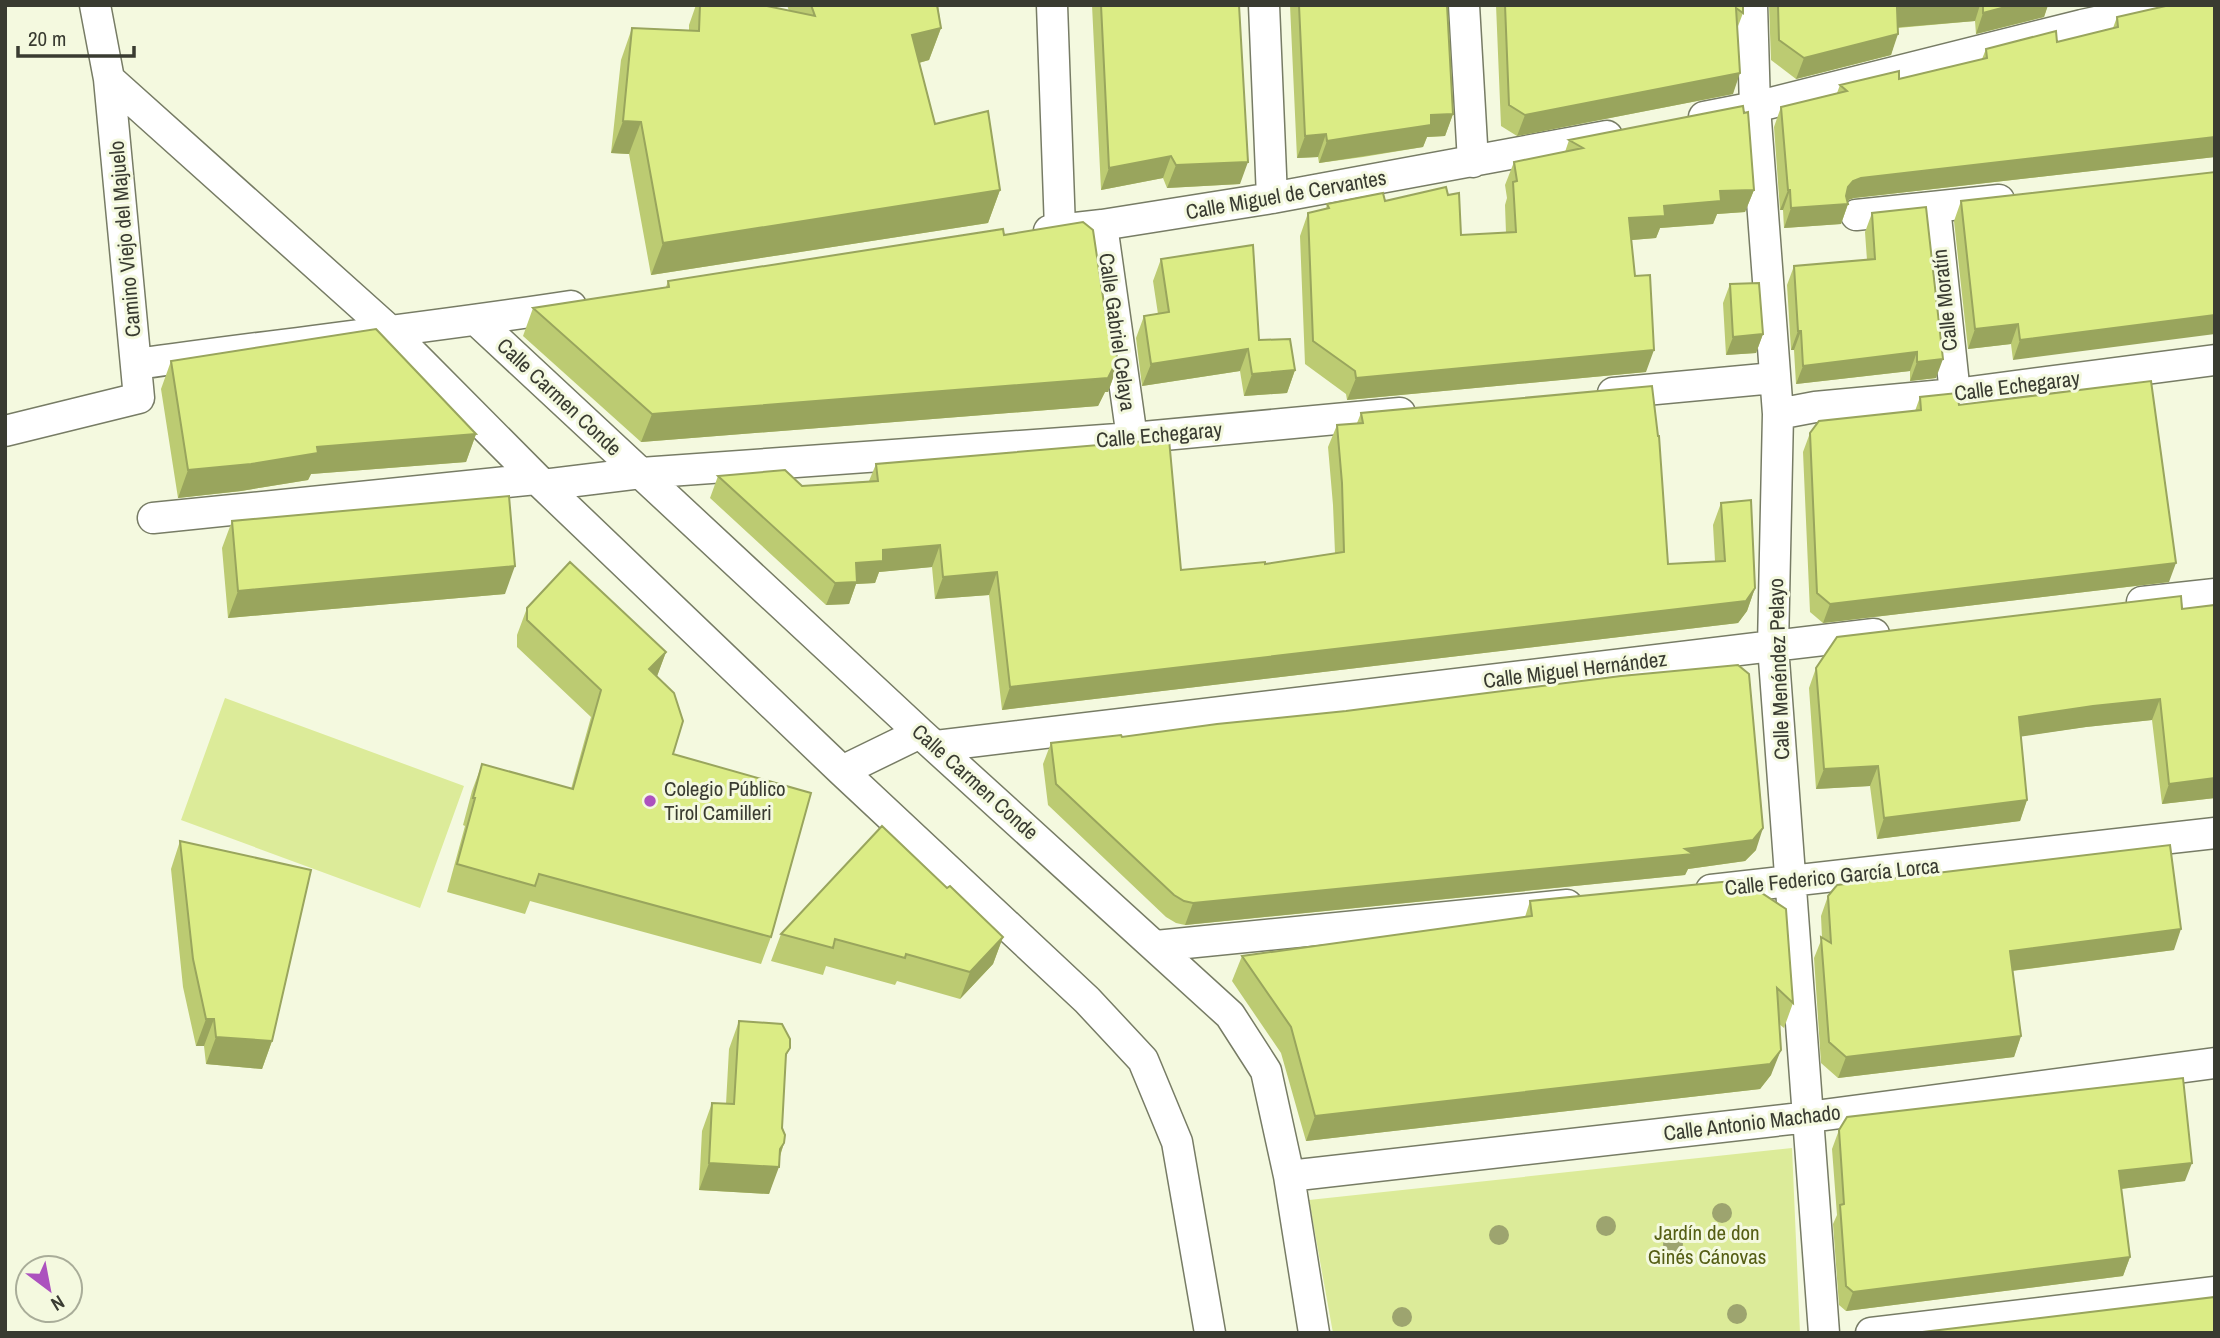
<svg xmlns="http://www.w3.org/2000/svg" width="2220" height="1338" font-family="'Archivo Narrow',sans-serif">
	<style>
		.green { fill: #dceb99 }
		.lines { fill: none; stroke-linecap: round; stroke-linejoin: round }
		.street-casing { stroke: #777c65; stroke-width: 33 }
		.street { stroke: #fff; stroke-width: 30 }
		.tree { fill: #9da46f }
		.wall { fill: #bccb72 }
		.shaded-wall { fill: #99a55d }
		.building { fill: #dbec85; stroke: #99a55d; stroke-width: 2 }
		.poi-dot { fill: #ac52be; stroke: #f4f9df; stroke-width: 2.5 }
		.labels { text-anchor: middle; stroke-width: 6; stroke-linejoin: round; paint-order: stroke }
		.street-label { font-size: 21px; fill: #393b31; stroke: #f4f9df }
		.poi-label { font-size: 21px; fill: #393b31; stroke: #f4f9df; text-anchor: start }
		.park-label { font-size: 21px; fill: #555e14; stroke: #f4f9df }
	</style>
	<rect width="100%" height="100%" fill="#f4f9df"/>
	<path class="green" d="M225,698L464,786L420,908L181,820Z
		M1792,1148L1800,1333H1333L1309,1200Z"/>
	<g class="lines">
		<defs>
			<path id="street" d="M95,5L109,79L389,330L543,485L842,771L1087,1000L1143,1060L1177,1142L1210,1333
				M1052,5L1060,229
				M1264,5L1272,198
				M1464,5L1473,162
				M1752,5L1755,107L1778,414L1773,646L1824,1333
				M1704,117L1755,107L2082,25L2174,5
				M1935,207L1955,394
				M1856,215L1999,200
				M1102,225L1132,438
				M1049,231L1102,225L1272,198L1607,136
				M476,320L920,733L1230,1015L1266,1071L1289,1176L1314,1333
				M137,364C281,344 427,328 571,306
				M1613,393L1774,378
				M1778,414L1815,407L1955,394L2215,360
				M5,431L139,398L109,79
				M543,485L641,473L1132,438L1400,413
				M153,518L536,479
				M2142,602L2215,594
				M936,746L1874,634
				M842,771L920,733
				M1711,890L2215,833
				M1156,946L1567,905
				M1289,1176L1809,1117L2215,1063
				M1871,1333L2215,1292"/>
		</defs>
		<use href="#street" class="street-casing"/>
		<use href="#street" class="street"/>
	</g>
	<g class="tree">
		<circle cx="1722" cy="1213" r="10"/>
		<circle cx="1606" cy="1226" r="10"/>
		<circle cx="1499" cy="1235" r="10"/>
		<circle cx="1673" cy="1244" r="10"/>
		<circle cx="1737" cy="1314" r="10"/>
		<circle cx="1402" cy="1317" r="10"/>
	</g>
	<path class="wall" d="M696,5H762L789,11L787,5H938L941,28L929,60L919,63L935,124L1000,190L988,223L651,275L629,154L611,153L621,60L632,28L689,30V25Z
		M1092,5H1239L1240,184L1167,188L1163,178L1101,190Z
		M1290,5H1447L1453,114L1445,136L1427,137L1423,147L1363,157L1319,163L1318,157L1297,158Z
		M1496,5H1743V13L1737,29L1733,94L1517,136L1501,126Z
		M1769,5H2048L2044,17L1976,34L1975,21L1898,28L1891,55L1796,79L1771,60Z
		M2215,5V157L1854,198L1847,200L1848,204L1841,224L1784,228L1783,210H1780L1774,127L1781,107L1837,93L1840,85L1899,79L1982,59L1986,49L2057,42L2113,28L2117,17Z
		M1569,140L1754,190L1745,212L1717,214L1713,224L1660,228L1656,238L1631,240L1646,372L1347,400L1346,394L1305,364L1300,236L1308,213L1326,209L1327,204L1385,201L1448,195L1461,235L1506,233L1505,205L1507,198L1505,185L1514,162L1565,152Z
		M2215,172L2013,360L2011,344L1968,349L1954,221L1961,201Z
		M1872,213L1936,378L1910,381V371L1796,384L1794,350H1791L1787,285L1794,266L1867,260L1865,232Z
		M1004,235L1106,317L1118,364L1108,392H1105L1098,406L641,442L523,336L533,308L666,287L668,281Z
		M1161,259L1295,370L1287,393L1244,396L1240,371L1142,386L1136,338L1144,316L1158,314L1153,281Z
		M1730,284L1763,334L1756,353L1726,355L1723,303Z
		M171,361L476,434L466,462L311,474L308,480L241,491L178,498L161,389Z
		M1920,397L1959,405L2169,582L1823,623L1810,612L1803,452L1810,433L1915,411Z
		M1361,413L1668,564L1715,561L1713,525L1721,503L1755,588L1747,611L1738,623L1002,710L989,595L935,599L932,567L879,572L875,583L856,584L849,604L826,605L710,498L718,476L802,486L869,481L876,464L1181,570L1265,564L1335,553L1333,505L1328,447L1337,425L1357,423Z
		M232,521L505,594L228,618L222,548Z
		M2181,596L2215,798L2162,804L2152,720L2086,727L2021,736L2027,800L2020,821L1877,839L1870,786L1816,789L1809,688L1816,668Z
		M527,608L666,652L657,676L673,754L771,937L761,964L530,901L525,914L447,892L465,826L463,825L472,791L482,764L571,789L591,717L517,647V635Z
		M1122,737L1756,850L1745,861L1688,869L1685,875L1185,925L1176,923L1166,917L1048,805L1043,764L1051,743Z
		M180,841L272,1041L262,1069L206,1064L204,1046H196L183,987L171,869Z
		M1742,880L1793,1003L1784,1028L1779,1024L1771,1075L1760,1089L1306,1141L1281,1053L1232,981L1242,956L1525,917L1530,901Z
		M947,888L1003,937L993,964L960,999L897,981L895,985L826,966L823,975L771,961L781,934Z
		M1828,896L2174,950L2012,971L2021,1036L2014,1057L1838,1078L1821,1063L1814,958L1822,938L1821,916Z
		M739,1021L790,1048L785,1059L782,1128L784,1143L769,1194L699,1190L702,1131L712,1103L726,1104L729,1049Z
		M1839,1130L2185,1181L2121,1189L2130,1257L2123,1276L1846,1311L1839,1305L1833,1224L1837,1215L1832,1149Z"/>
	<path class="shaded-wall" d="M1925,5H1980L1975,21L1890,28L1897,8Z
		M2013,5H2048L2044,17L1976,34L1983,13Z
		M941,28L929,60L900,68L912,35Z
		M1898,34L1891,55L1796,79L1804,58Z
		M1740,73L1733,94L1517,136L1525,115Z
		M1453,114L1445,136L1427,137L1423,147L1319,163L1327,141L1431,115Z
		M623,121L641,122L629,154L611,153Z
		M1326,134L1318,157L1297,158L1305,136Z
		M2215,137V157L1854,198L1846,201L1848,204L1841,224L1784,228L1791,208L1848,187L1853,181L1861,178Z
		M1171,156L1163,178L1101,190L1109,168Z
		M1248,162L1240,184L1167,188L1176,165Z
		M1000,190L988,223L651,275L663,243Z
		M1754,190L1745,212L1717,214L1713,224L1660,228L1656,238L1620,241L1629,218L1664,206L1720,191Z
		M1788,190H1790L1783,210H1780Z
		M2215,315V334L2013,360L2020,340Z
		M2018,324L2011,344L1968,349L1975,329Z
		M1798,331H1801L1794,350H1791Z
		M1763,334L1756,353L1726,355L1733,337Z
		M1248,349L1240,371L1142,386L1151,364Z
		M1654,350L1646,372L1347,400L1356,378Z
		M1917,352L1910,371L1796,384L1803,366Z
		M1943,359L1936,378L1910,381L1917,362Z
		M1118,364L1108,392H1105L1098,406L641,442L652,414Z
		M1295,370L1287,393L1244,396L1252,374Z
		M476,434L466,462L311,474L308,480L241,491L178,498L188,470L317,447Z
		M940,545L932,567L879,572L875,583L856,584L849,604L826,605L835,583L856,563L883,550Z
		M2176,563L2169,582L1823,623L1830,604Z
		M515,566L505,594L228,618L238,591Z
		M997,572L989,595L935,599L943,577Z
		M1755,588L1747,611L1738,623L1002,710L1010,687Z
		M666,652L656,679L649,669Z
		M2160,699L2152,720L2086,727L2011,738L2019,717L2093,706Z
		M1878,766L1870,786L1816,789L1824,769Z
		M2215,778V798L2162,804L2169,784Z
		M2027,800L2020,821L1877,839L1884,818Z
		M1763,828L1756,850L1745,861L1688,869L1685,875L1185,925L1193,903L1685,849Z
		M2181,929L2174,950L2002,972L2010,951Z
		M1003,937L993,964L960,999L970,972Z
		M206,1019H214L204,1046H196Z
		M2021,1036L2014,1057L1838,1078L1846,1057Z
		M216,1037L272,1041L262,1069L206,1064Z
		M1781,1050L1771,1075L1760,1089L1306,1141L1315,1116Z
		M784,1143L776,1167H779L769,1194L699,1190L709,1163L780,1149Z
		M2192,1163L2185,1181L2112,1190L2119,1171Z
		M2130,1257L2123,1276L1846,1311L1853,1292Z"/>
	<path class="building" d="M700,5H762L815,16L811,5H937L941,28L912,35L935,124L988,111L1000,190L663,243L641,122L623,121L632,28L699,31Z
		M1101,5H1239L1248,162L1176,165L1171,156L1109,168Z
		M1299,5H1447L1453,114L1431,115V125L1371,134L1327,141L1326,134L1305,136Z
		M1505,5H1743V13L1736,8L1740,73L1525,115L1509,105Z
		M1778,5H1925L1897,8L1898,34L1804,58L1779,40Z
		M1983,5H2013L1983,13Z
		M2170,5H2215V137L1861,178L1853,181L1848,187L1846,196L1848,204L1791,208L1790,190H1788L1781,107L1847,91L1840,85L1899,71V79L1987,58L1986,49L2056,31L2057,42L2118,27L2117,17Z
		M1743,106L1744,113L1748,112L1754,190L1720,191L1721,201L1664,206L1665,216L1629,218L1635,276L1650,275L1654,350L1356,378L1355,371L1313,341L1308,213L1329,208L1327,204L1383,193L1385,201L1446,187L1448,195L1459,193L1461,235L1516,232L1513,182L1517,181L1514,162L1583,148L1569,140Z
		M2215,172V315L2020,340L2018,324L1975,329L1961,201Z
		M1926,207L1943,359L1917,362V352L1803,366L1801,331H1798L1794,266L1875,259L1872,213Z
		M1083,222L1093,230L1106,317L1111,316L1118,364H1115L1108,378L652,414L533,308L669,287L668,281L1003,229L1004,235Z
		M1253,245L1259,340L1290,339L1295,370L1252,374L1248,349L1151,364L1144,316L1169,312L1161,259Z
		M1759,283L1763,334L1733,337L1730,284Z
		M376,329L476,434L317,447L318,453L251,464L188,470L171,361Z
		M2151,381L2176,563L1830,604L1817,593L1810,433L1819,421L1921,410L1920,397L1957,393L1959,405Z
		M1652,386L1658,436H1659L1668,564L1725,561L1721,503L1751,500L1755,588L1746,601L1010,687L997,572L943,577L940,545L883,550V561L856,563L857,582L835,583L718,476L785,470L802,486L878,481L876,464L1169,439L1181,570L1265,562V564L1344,552L1342,483L1337,425L1363,423L1361,413Z
		M509,496L515,566L238,591L232,521Z
		M570,562L666,652L649,669L674,693L683,721L673,754L811,793L771,937L539,874L535,886L457,864L475,798H473L482,764L573,789L601,690L527,620V608Z
		M2181,596L2182,609L2215,605V778L2169,784L2160,699L2093,706L2019,717L2027,800L1884,818L1878,766L1824,769L1816,668L1837,637Z
		M1738,665L1749,674L1763,828L1753,840L1685,849L1693,854L1193,903L1184,901L1174,895L1056,784L1051,743L1121,735L1122,737L1217,724L1346,711L1621,676Z
		M882,826L947,888L950,886L1003,937L970,972L906,954L905,958L835,939L833,948L781,934Z
		M180,841L311,870L272,1041L216,1037L214,1019H206L193,959Z
		M2170,845L2181,929L2010,951L2021,1036L1846,1057L1829,1042L1821,937L1831,943L1828,896L1837,885Z
		M1742,880L1786,909L1793,1003L1777,988L1781,1050L1770,1064L1315,1116L1291,1027L1242,956L1532,916L1530,901Z
		M739,1021L782,1024L790,1039V1048L786,1054L782,1128L785,1135L784,1143L780,1149L779,1167L709,1163L712,1103L734,1104Z
		M2183,1078L2192,1163L2119,1171L2130,1257L1853,1292L1846,1286L1840,1205L1844,1204L1839,1130L1847,1117Z
		M2215,1297V1333H1914Z"/>
	<circle class="poi-dot" cx="650" cy="801" r="7"/>
	<g class="labels">
		<g class="street-label">
			<text transform="translate(1286 195) rotate(-10)" y="7">Calle Miguel de Cervantes</text>
			<text transform="translate(125 239) rotate(-95)" y="7">Camino Viejo del Majuelo</text>
			<text transform="translate(1945 300) rotate(-96)" y="7">Calle Moratín</text>
			<text transform="translate(1117 332) rotate(82)" y="7">Calle Gabriel Celaya</text>
			<text transform="translate(2017 386) rotate(-7)" y="7">Calle Echegaray</text>
			<text transform="translate(559 397) rotate(43)" y="7">Calle Carmen Conde</text>
			<text transform="translate(1159 435) rotate(-5)" y="7">Calle Echegaray</text>
			<text transform="translate(1779 669) rotate(-92)" y="7">Calle Menéndez Pelayo</text>
			<text transform="translate(1575 670) rotate(-7)" y="7">Calle Miguel Hernández</text>
			<text transform="translate(975 782) rotate(42)" y="7">Calle Carmen Conde</text>
			<text transform="translate(1832 877) rotate(-6)" y="7">Calle Federico García Lorca</text>
			<text transform="translate(1752 1123) rotate(-7)" y="7">Calle Antonio Machado</text>
		</g>
		<g class="poi-label">
			<text x="664" y="796">Colegio Público<tspan x="664" dy="24">Tirol Camilleri</tspan></text>
		</g>
		<g class="park-label">
			<text x="1707" y="1240">Jardín de don<tspan x="1707" dy="24">Ginés Cánovas</tspan></text>
		</g>
	</g>
	<rect width="2220" height="1338" fill="none" stroke="#393b31" stroke-width="14"/>
	<g transform="translate(49 1289) rotate(148)"><circle r="33" fill="#f4f9df" stroke="#a9ad99" stroke-width="2"/>
	<path d="M0-5L12 26L0 18L-12 26Z" fill="#ac52be"/>
	<text y="-10" font-size="19" font-weight="bold" text-anchor="middle" fill="#393b31">N</text>
	</g>
	<path d="M18 46v10h116v-10" fill="none" stroke="#393b31" stroke-width="3.5"/>
	<text x="28" y="46" font-size="21" fill="#393b31" stroke="#f4f9df" stroke-width="5" paint-order="stroke">20 m</text>
</svg>
